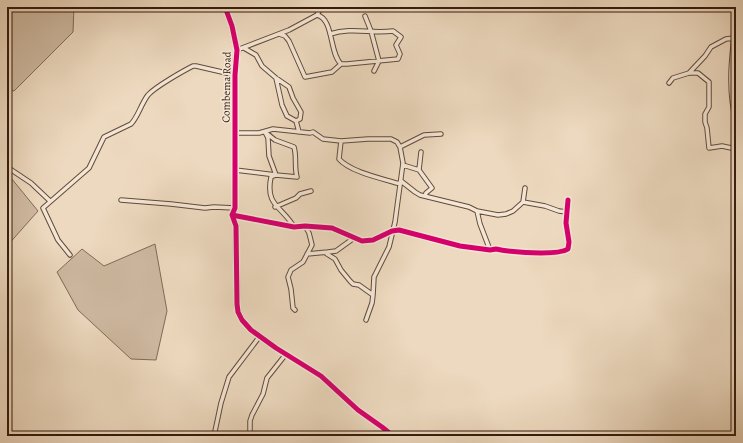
<svg xmlns="http://www.w3.org/2000/svg" width="743" height="443" font-family="Alegreya,serif">
	<style>
		.green { fill: #ceb9a1; stroke: #826a57 }
		.lines { fill: none; stroke-linecap: round; stroke-linejoin: round }
		.street-casing { stroke: #634a3a; stroke-width: 5.5 }
		.secondary-casing { stroke: #351a0d; stroke-width: 7 }
		.street { stroke: #f3e6d5; stroke-width: 3.5 }
		.secondary { stroke: #f3e6d5; stroke-width: 5 }
		.cycleway-casing { stroke: #f3e6d5; stroke-width: 8 }
		.cycleway { stroke: #d6006c; stroke-width: 5 }
		.labels { text-anchor: middle; stroke-width: 3; stroke-linejoin: round; paint-order: stroke }
		.street-label { font-size: 11px; fill: #351a0d; stroke: #f3e6d5 }
	</style>
	<rect width="100%" height="100%" fill="#edd9bf"/>
	<filter id="stains"><feTurbulence type="fractalNoise" baseFrequency=".005" numOctaves="4"/><feColorMatrix values="0 0 0 0 .2 0 0 0 0 .09 0 0 0 0 .02 0 0 0 .5 -.17"/></filter>
	<radialGradient id="worn" r=".72"><stop offset=".6" stop-color="#630" stop-opacity="0"/><stop offset="1" stop-color="#630" stop-opacity=".3"/></radialGradient>
	<path class="green" d="M17,7H74L73,32L14,91L7,89V15Z
		M7,173L38,211L7,246Z
		M155,244L167,311L156,360L131,359L78,310L57,272L82,249L104,266Z"/>
	<g class="lines">
		<defs>
			<path id="street" d="M317,15L321,7
				M365,16L371,31L379,61L374,71
				M736,20C732,53 727,88 736,121
				M279,34L285,36L289,41L305,77L332,72L341,64
				M244,48L256,55L262,66L276,78L289,87L293,98L301,112L300,119L296,121
				M237,50L289,30L317,15C334,19 329,53 341,64H347L398,59L400,54L396,45L401,37L393,31C370,34 353,27 330,34
				M689,73L705,56L711,47L726,39L734,38
				M276,78L282,105L287,116L296,121L299,132
				M669,83L673,78L689,73H698L709,82V107L705,114V122L707,128L709,148L722,146L736,149
				M235,133H259L273,129L310,133L313,132L323,139L341,141L368,139H391L397,142L400,147L403,163L395,222L389,247L374,277L373,295
				M341,141L339,159C350,172 384,179 400,184
				M400,147L424,135L441,134
				M403,165L419,170L432,188L426,193L425,196
				M7,167L31,183L50,201
				M235,170L276,175L269,156L268,138L265,132L275,140L294,147C297,157 294,167 297,177L276,175L271,177C265,206 282,206 294,227
				M419,170L421,152
				M401,181L415,192L420,195L469,207L477,211L498,215L506,214L513,211L523,202L525,188
				M121,200L171,204L205,208L214,207L235,208
				M523,202L545,206L559,211L567,212
				M275,207L296,198L300,194L311,191
				M477,211L480,224L490,250
				M232,215L294,227L305,226L332,228L362,241L373,240L392,231L399,230L460,246L490,250L496,249C509,252 557,256 568,249L569,242L566,223L568,200
				M354,238L336,251L328,252L327,254L335,259L341,270L350,281L353,284L359,285L373,295L372,303L366,320
				M307,254L328,252
				M70,255L58,240L43,208L89,168L104,137L131,124C138,117 141,104 148,95C155,87 183,71 193,66H196L235,75
				M295,310L293,308L291,289L288,277L291,270L303,262L312,245L309,233L305,226
				M214,436L221,403L229,377L260,336
				M250,436V421L252,415L263,394L267,378L286,354"/>
			<path id="secondary" d="M225,7L232,26L237,50L235,75V208L232,215L236,226L237,304L238,312L242,320L251,330L276,348L321,376L358,410L382,427L393,436"/>
		</defs>
		<use href="#street" class="street-casing"/>
		<use href="#secondary" class="secondary-casing"/>
		<use href="#street" class="street"/>
		<use href="#secondary" class="secondary"/>
		<defs>
			<path id="cycleway" d="M225,7L232,26L237,50L235,75V208L232,215L236,226L237,304L238,312L242,320L251,330L276,348L321,376L358,410L382,427L393,436
				M232,215L294,227L305,226L332,228L362,241L373,240L392,231L399,230L460,246L490,250L496,249C509,252 557,256 568,249L569,242L566,223L568,200"/>
		</defs>
		<use href="#cycleway" class="cycleway-casing"/>
		<use href="#cycleway" class="cycleway"/>
	</g>
	<g class="labels">
		<g class="street-label">
			<text transform="translate(226 87) rotate(-89)" y="4">Combema Road</text>
		</g>
	</g>
	<rect width="743" height="443" fill="none" stroke="#edd9bf" stroke-width="24"/>
	<rect x="8" y="8" width="727" height="427" fill="none" stroke="#351a0d" stroke-width="2"/>
	<rect x="12" y="12" width="719" height="419" fill="none" stroke="#351a0d"/>
	<rect width="100%" height="100%" filter="url(#stains)"/>
	<rect width="100%" height="100%" fill="url(#worn)"/>
</svg>
